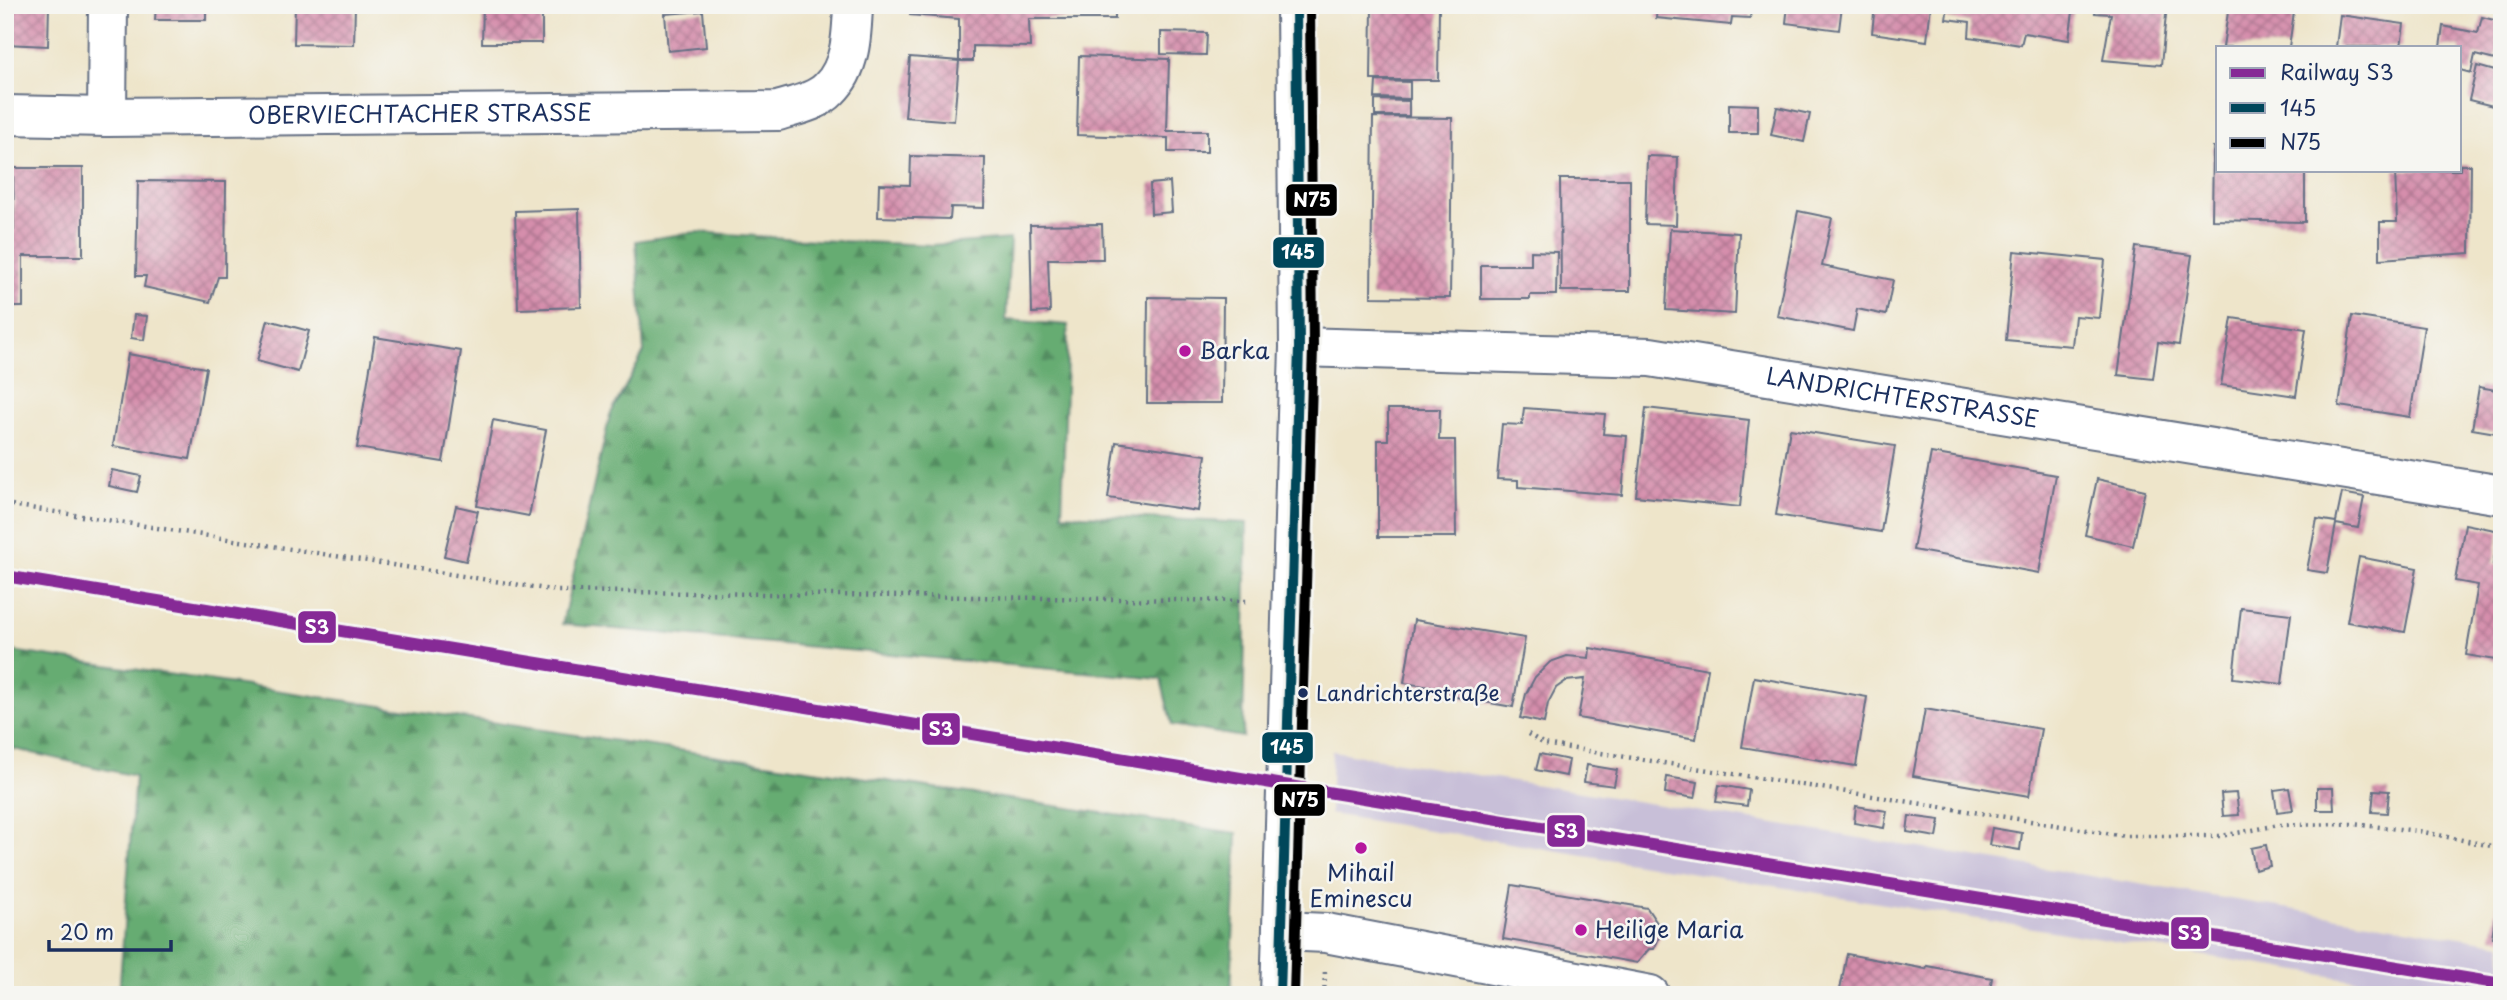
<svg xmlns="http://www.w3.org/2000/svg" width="2507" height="1000" font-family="'Playpen Sans',sans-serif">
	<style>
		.industrial { fill: #c8bfd8 }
		.forest { fill: url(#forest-firs); stroke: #406e68; stroke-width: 2 }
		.building { fill: url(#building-cross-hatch) }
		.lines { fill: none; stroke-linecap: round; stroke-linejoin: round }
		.minor-casing { stroke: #656f84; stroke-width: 42 }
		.path { stroke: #656f84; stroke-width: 4.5; stroke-dasharray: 2 5; stroke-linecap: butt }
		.minor { stroke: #fff; stroke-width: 38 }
		.bus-1-casing { stroke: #f6f6f2; stroke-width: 16 }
		.bus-2-casing { stroke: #f6f6f2; stroke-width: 16 }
		.bus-1 { stroke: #00465a; stroke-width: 10 }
		.bus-2 { stroke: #000; stroke-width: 10 }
		.rail-1-casing { stroke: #f6f6f2; stroke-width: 18 }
		.rail-1 { stroke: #862996; stroke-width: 12 }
		.poi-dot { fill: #b5179e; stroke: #f6f6f2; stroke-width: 2.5 }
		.bus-dot { fill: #1b2f5e; stroke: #f6f6f2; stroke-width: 2.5 }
		.labels { text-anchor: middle; stroke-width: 5; stroke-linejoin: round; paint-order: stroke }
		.bus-label { font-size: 21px; fill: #1b2f5e; stroke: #f6f6f2; text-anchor: start }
		.street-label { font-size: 23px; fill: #1b2f5e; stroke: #f6f6f2 }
		.poi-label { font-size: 23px; fill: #1b2f5e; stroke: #f6f6f2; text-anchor: start }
		.line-badge { stroke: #f6f6f2; stroke-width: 2.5 }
		.badge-label { font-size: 19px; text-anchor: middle; font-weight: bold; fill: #fff }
	</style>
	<defs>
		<pattern id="forest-firs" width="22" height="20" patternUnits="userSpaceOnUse" patternTransform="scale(1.75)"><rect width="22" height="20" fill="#66ac72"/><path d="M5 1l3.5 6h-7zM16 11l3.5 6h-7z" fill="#538c61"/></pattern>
		<pattern id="building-cross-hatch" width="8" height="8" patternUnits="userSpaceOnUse" patternTransform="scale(1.75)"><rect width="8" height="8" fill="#d58eac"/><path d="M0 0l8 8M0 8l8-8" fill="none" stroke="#ac748f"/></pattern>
	</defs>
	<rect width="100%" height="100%" fill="#f6f6f2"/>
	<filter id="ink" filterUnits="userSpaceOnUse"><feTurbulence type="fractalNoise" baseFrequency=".0143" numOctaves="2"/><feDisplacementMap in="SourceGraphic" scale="14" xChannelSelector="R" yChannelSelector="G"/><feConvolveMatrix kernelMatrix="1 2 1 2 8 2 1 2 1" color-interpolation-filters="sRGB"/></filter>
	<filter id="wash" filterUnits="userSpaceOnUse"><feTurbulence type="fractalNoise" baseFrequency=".00686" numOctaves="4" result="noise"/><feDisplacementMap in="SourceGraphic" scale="28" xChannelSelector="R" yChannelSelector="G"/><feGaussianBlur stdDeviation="1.57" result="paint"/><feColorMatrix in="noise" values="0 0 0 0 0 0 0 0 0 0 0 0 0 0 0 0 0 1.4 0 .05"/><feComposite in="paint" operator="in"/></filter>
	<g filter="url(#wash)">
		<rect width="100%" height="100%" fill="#eee5ca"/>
		<path class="industrial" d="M1332,751L2502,944V995H2447L1330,814Z"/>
		<path class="forest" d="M696,232L815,240L932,245L1010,239L1006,320L1068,325L1062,514L1247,523L1243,737L1172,725L1161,679L562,624L610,415L644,352L636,241Z
			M5,650L1237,833L1231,995H119L135,776L5,747Z"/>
		<g id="blocks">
			<path class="building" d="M5,5H49L48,46L5,44Z
				M156,5H206V20H155Z
				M295,5H355L354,45L294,44Z
				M483,5H542V43H482Z
				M911,5H968V10H1000V5H1115V19H1029L1030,47L973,46V61H959V19L910,15Z
				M1657,5H1752L1750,18L1732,17L1731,25L1656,18Z
				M1788,5H1842L1839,30L1786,23Z
				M1875,5H1931L1927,41L1872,33Z
				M1948,5H2074L2069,40L2024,33L2021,45L1969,37L1970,22L1946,19Z
				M2096,5H2167L2161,65L2103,60L2111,14L2095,13Z
				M2229,5H2295L2289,47H2223Z
				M1372,8H1439L1438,80H1371Z
				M703,11L706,47L668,51L665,14Z
				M2340,15L2404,24L2401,47H2336Z
				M2482,17L2502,22V53L2496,52L2495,60L2475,55L2471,73L2460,70V47H2440L2443,26L2478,33Z
				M1161,32L1207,33L1206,55L1161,54Z
				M1079,56L1169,59L1167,131H1207V152H1168V138L1077,135Z
				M910,57L959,61L954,121L905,117Z
				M2477,66L2502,73V87L2497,107L2469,100Z
				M1376,81L1410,82V99L1375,98Z
				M1375,100L1409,101V116H1375Z
				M1729,104L1758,105V133H1729Z
				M1777,107L1810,114L1804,142L1771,135Z
				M1373,117L1452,118L1450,298L1371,297Z
				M2213,147H2218V170H2305V222L2212,220Z
				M911,156L985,158L984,208L951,207L950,219L878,217L879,184L910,185Z
				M1647,156L1678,157L1676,225L1645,224Z
				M2460,165H2471L2470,253L2380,259V222H2397L2395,170H2460Z
				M13,168H83V256H23V307H5V230H14Z
				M1560,179H1630V291H1561Z
				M138,181L226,182L225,277H218L210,302L144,287L146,276H136Z
				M1170,182L1172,212L1151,214L1150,184Z
				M579,209L581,307L518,309L515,211Z
				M1798,211L1832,218L1822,266L1893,280L1886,315L1857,309L1853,331L1777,316Z
				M1102,224L1103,259H1048L1050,312L1032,313L1030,225Z
				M1670,229L1739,233L1735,314L1666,310Z
				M2136,247L2192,255L2179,345L2158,342L2153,379L2118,375Z
				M1531,251L1557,252L1556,295H1530V299H1481V265H1531Z
				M2014,251L2105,260L2099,318L2075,316L2072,346L2006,340Z
				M1148,297L1223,298L1222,403H1147Z
				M134,315L147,316L144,340L131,338Z
				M2352,316L2424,327L2410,417L2339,406Z
				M2232,318L2306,329L2296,396L2221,385Z
				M268,320L309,331L298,372L257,361Z
				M375,337L461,351L443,462L357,448Z
				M128,354L206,368L190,459L113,446Z
				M2479,387L2502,391V434L2472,429Z
				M1524,408L1605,414L1603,434L1627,436L1622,495L1518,487V480L1497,479L1502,424L1522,425Z
				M1646,408L1749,420L1740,507L1636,496Z
				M1388,409H1440L1439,440H1455L1456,537H1378V440H1388Z
				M493,420L546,430L529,516L477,506Z
				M1790,429L1895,446L1881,532L1776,515Z
				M1116,442L1206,455L1198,511L1108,498Z
				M1931,453L2056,475L2039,573L1913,550Z
				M112,470L141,476L137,492L109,486Z
				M2097,479L2145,490L2133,546L2085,535Z
				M2342,493L2364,497L2358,528L2336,524L2327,573L2307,570L2317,519L2336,522Z
				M456,506L478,511L466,561L444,556Z
				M2465,524L2500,531L2493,564L2502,565V661L2466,655L2478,585L2455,581Z
				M2359,557L2417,568L2405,632L2347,622Z
				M2241,608L2291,614L2282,684L2233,678Z
				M1414,620L1525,638L1513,707L1444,695V689L1404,683Z
				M1590,648L1708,669L1696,739L1578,718L1585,679L1566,681L1556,688L1548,703L1544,723L1520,718L1526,694L1535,677L1550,662L1567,656L1589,658Z
				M1754,677L1867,697L1856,766L1742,747Z
				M1925,709L2041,729L2029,796L1913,776Z
				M1540,754L1569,760L1566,776L1536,770Z
				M1587,765L1617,770L1614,786L1584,782Z
				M1667,777L1698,782L1695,798L1665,793Z
				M1719,785L1749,790L1747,806L1716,802Z
				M2289,788L2293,810L2277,812L2274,790Z
				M2317,788H2333L2334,810H2317Z
				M2374,790L2389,791L2387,813L2372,812Z
				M2236,793L2239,815L2223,816L2221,794Z
				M1856,806L1887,811L1884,828L1854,823Z
				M1909,816L1940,820L1937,837L1907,832Z
				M1992,828L2022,833L2020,850L1989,845Z
				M2266,845L2270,866L2255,870L2251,848Z
				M2500,884H2502V938L2492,937Z
				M1512,885L1647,908L1657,923L1660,936L1654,949H1649L1637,963L1503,939Z
				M1847,954L1926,969L1927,966L1992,978L1989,995H1839Z"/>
		</g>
	</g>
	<g filter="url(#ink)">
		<use href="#blocks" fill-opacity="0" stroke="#656f84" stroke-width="2"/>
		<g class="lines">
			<defs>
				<g id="minor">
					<path id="s1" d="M5,115L107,117L778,111C794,106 817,102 829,89C851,68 852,34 853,5"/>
					<path d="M107,117L108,5"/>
					<path id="s2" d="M1299,347L1650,357L2502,495"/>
					<path d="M1283,931L1326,933L1650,995"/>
					<path d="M1280,995L1299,347L1296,5"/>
				</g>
			</defs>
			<use href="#minor" class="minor-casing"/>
			<path class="path" d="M5,504L558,591L1251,601
				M1528,734L1544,744L2125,836H2221L2279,825L2351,824L2419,831L2501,848
				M1324,995L1325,971"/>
			<use href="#minor" class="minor"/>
			<defs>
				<path id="bus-1" d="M1280,995L1299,347L1296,5"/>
				<path id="bus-2" d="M1294,995L1313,347L1310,5"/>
			</defs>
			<use href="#bus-1" class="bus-1-casing"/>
			<use href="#bus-2" class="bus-2-casing"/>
			<use href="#bus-1" class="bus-1"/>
			<use href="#bus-2" class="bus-2"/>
			<defs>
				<path id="rail-1" d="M5,576L2502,984"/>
			</defs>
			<use href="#rail-1" class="rail-1-casing"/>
			<use href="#rail-1" class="rail-1"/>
		</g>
	</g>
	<g class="poi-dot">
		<circle cx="1185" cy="351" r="7"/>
		<circle cx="1361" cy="848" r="7"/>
		<circle cx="1581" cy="930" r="7"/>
	</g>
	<circle class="bus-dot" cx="1303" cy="693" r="6"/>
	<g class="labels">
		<g class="bus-label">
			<text x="1316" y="701">Landrichterstraße</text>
		</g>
		<g class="street-label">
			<text dy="8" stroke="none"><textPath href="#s1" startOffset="415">OBERVIECHTACHER STRASSE</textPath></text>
			<text dy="8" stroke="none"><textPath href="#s2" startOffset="607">LANDRICHTERSTRASSE</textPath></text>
		</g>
		<g class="poi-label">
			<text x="1199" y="359">Barka</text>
			<text x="1361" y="881" text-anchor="middle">Mihail<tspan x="1361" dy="26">Eminescu</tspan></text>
			<text x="1595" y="938">Heilige Maria</text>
		</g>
	</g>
	<g class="line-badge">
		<rect x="1285" y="183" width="53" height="34" rx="7" fill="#000"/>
		<rect x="1272" y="236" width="53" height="33" rx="7" fill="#00465a"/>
		<rect x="297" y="610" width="40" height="34" rx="7" fill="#862996"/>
		<rect x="921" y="712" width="40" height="34" rx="7" fill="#862996"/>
		<rect x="1261" y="731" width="53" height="33" rx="7" fill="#00465a"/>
		<rect x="1273" y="783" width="53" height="34" rx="7" fill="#000"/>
		<rect x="1546" y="814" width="40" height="34" rx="7" fill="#862996"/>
		<rect x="2170" y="916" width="40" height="34" rx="7" fill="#862996"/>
	</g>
	<g class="badge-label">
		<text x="1312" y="207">N75</text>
		<text x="1298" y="259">145</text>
		<text x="317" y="634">S3</text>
		<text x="941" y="736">S3</text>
		<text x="1287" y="754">145</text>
		<text x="1300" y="807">N75</text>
		<text x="1566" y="838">S3</text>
		<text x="2190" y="940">S3</text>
	</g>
	<rect width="2507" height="1000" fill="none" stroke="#f6f6f2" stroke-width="28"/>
	<rect x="2216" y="46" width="245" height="126" fill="#f6f6f2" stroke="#9ea6b7" stroke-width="2"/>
	<rect x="2230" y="68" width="35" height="10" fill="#862996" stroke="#9ea6b7" stroke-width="2"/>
	<text x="2280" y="80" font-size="21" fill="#1b2f5e">Railway S3</text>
	<rect x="2230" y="103" width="35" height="10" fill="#00465a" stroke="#9ea6b7" stroke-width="2"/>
	<text x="2280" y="116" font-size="21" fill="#1b2f5e">145</text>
	<rect x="2230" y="138" width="35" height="10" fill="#000000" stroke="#9ea6b7" stroke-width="2"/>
	<text x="2280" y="150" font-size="21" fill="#1b2f5e">N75</text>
	<path d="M49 940v10h122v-10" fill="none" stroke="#1b2f5e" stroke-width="3.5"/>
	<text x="60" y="940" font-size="21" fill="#1b2f5e" stroke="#f6f6f2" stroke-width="5" paint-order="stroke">20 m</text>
</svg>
